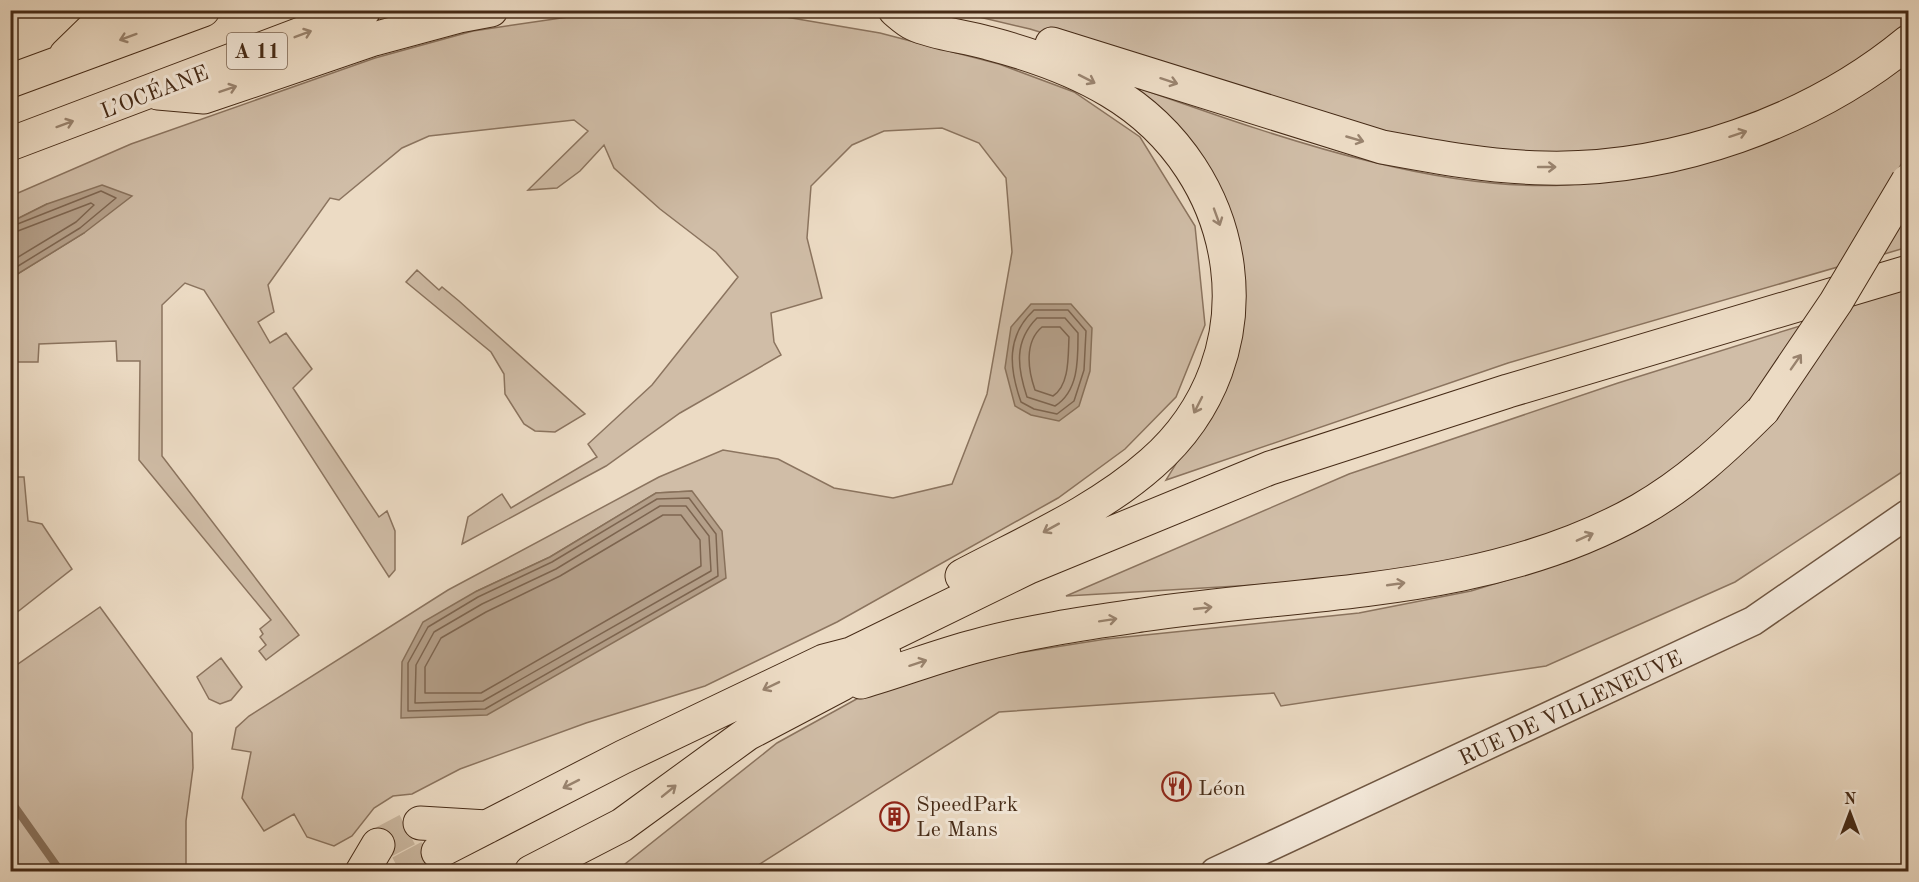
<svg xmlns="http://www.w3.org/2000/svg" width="1919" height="882" font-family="'Old Standard TT',serif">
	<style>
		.green { fill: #d0bda7; stroke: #8b745f; stroke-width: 1.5; fill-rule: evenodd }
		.water { fill: #b49f89; stroke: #88715b; stroke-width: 1.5 }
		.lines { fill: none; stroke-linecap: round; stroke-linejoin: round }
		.shore { stroke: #7d6550; stroke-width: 1.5 }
		.stream { stroke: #88715b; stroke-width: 8 }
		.highway-tunnel { stroke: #cbb8a1; stroke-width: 33; stroke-dasharray: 33 16; stroke-linecap: butt }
		.street-casing { stroke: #705742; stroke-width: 31 }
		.highway-casing { stroke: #462b17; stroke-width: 35 }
		.street { stroke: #f3e8d9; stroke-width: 28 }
		.highway { stroke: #ecdbc4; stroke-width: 33 }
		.highway-bridge-casing { stroke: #462b17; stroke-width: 35; stroke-linecap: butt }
		.highway-bridge { stroke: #ecdbc4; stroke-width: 33 }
		.oneway { stroke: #99836e }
		.labels { text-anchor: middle; stroke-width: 6; stroke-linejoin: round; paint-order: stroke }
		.shield { fill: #f3e8d9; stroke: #7a6451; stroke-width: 1.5 }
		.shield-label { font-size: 21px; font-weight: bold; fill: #462b17 }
		.street-label { font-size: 22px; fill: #462b17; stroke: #f3e8d9 }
		.poi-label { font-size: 22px; fill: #462b17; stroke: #f3e8d9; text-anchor: start }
	</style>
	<rect width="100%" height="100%" fill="#ecdbc4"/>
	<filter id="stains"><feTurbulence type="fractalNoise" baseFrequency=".00333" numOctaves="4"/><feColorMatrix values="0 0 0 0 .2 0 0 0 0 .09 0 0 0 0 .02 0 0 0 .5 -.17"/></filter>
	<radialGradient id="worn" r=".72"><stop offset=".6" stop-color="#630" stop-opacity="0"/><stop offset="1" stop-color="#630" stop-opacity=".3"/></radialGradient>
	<path class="green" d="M704,10L762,13L880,33L999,64L1074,92L1140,137L1195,226L1205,325L1176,397L1125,449L1058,498L837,622L705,686L586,723L460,769L412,794L393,796L374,808L352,836L334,846L307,837L294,814L264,831L242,798L251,752L232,749L236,728L249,716L448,590L659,477L723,450L778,459L834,488L893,498L952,484L987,394L1012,252L1006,178L979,143L942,128L884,131L852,145L811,186L807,238L822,298L771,313L774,342L781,355L680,413L606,466L462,544L468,517L502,494L511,508L597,457L588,444L652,385L738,277L716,252L660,209L614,168L604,145L580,171L557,188L528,190L588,131L574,120L429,136L402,148L339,200L330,198L268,285L274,312L258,322L270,343L286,333L312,369L293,388L379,517L387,511L395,531V570L389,577L204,290L185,283L162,305V456L299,635L266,660L259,651L266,645L260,637L263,634L260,629L271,620L139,460L140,361H117L116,341L39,344L38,362H13V477H24L28,521L42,524L72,569L11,617V278L84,233L47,204L11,222V196L131,144L375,58L473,31L575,16L646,11ZM692,491L475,592L550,557L656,493Z
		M1908,10V23L1892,38L1846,69L1762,113L1663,143L1543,158L1379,136L1030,29L954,11Z
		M1908,59V153L1841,266L1508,363L1166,480L1218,395L1241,321L1242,255L1223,200L1192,143L1119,81C1256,129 1450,203 1595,182C1617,179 1661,156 1684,147C1759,118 1834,89 1908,59Z
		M1908,209V247L1881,255Z
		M417,270L439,290L442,287L459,301L585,414L555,432L535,431L524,424L505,394L504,374L491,352L406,282Z
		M1908,288V468L1735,582L1546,666L1281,706L1274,693L999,712L749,871L615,872L777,743L871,691L966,661L1106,639L1359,613L1471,591L1569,561L1636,531L1704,486L1851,305Z
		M1803,325L1746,408L1656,491L1486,560L1304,582L1066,596L1349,474L1618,383Z
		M100,607L192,733L193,768L186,821V871H11V669Z
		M221,658L242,687L231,700L220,704L209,699L197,677Z"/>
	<path class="water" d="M102,185L132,196L84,233L11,278V222L47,204Z
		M1031,304H1071L1092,328L1090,371L1079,406L1059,421L1031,415L1015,406L1005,368L1011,327Z
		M692,491L722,531L726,578L487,715L401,718L402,662L423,622L475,592L550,557L656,493Z"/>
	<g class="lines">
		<path class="shore" d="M10,227L101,191L116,198L80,228L10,271
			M10,234L91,203L94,205L76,222L10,262
			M1034,310H1068L1086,331L1084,370L1074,401L1057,414L1034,409L1021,402C1009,368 1006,336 1034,310Z
			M1037,318H1065L1078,333C1078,359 1079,391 1055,406L1027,397C1017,367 1014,341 1037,318Z
			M1042,327H1060L1069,337C1068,355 1070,385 1053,396L1035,390C1028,370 1024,342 1042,327Z
			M689,498L716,534L718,576L485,709L408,711V663L428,627L478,597L552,562L657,499Z
			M660,506H686L709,536L711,571L483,701L415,703L416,665L434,632L482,604L556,569Z
			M663,515H681L700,540L701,566L481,693H425V667L441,638L486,612L560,576Z"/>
		<path class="stream" d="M10,800L61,872"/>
		<path class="highway-tunnel" d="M378,845L420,823
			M400,872L438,852"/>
		<defs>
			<path id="street" d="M1215,872L1753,621L1908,514"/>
			<path id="highway" d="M895,10C901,15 907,21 914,24C936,34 964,36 988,43C1030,54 1072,68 1110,91C1245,171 1274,356 1152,463C1098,511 1026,542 962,576
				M1052,44L1382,147C1436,157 1490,167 1545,168C1672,171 1811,122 1908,42
				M66,55L106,16L119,10
				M10,81L203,10
				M158,93L204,97L374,39L459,16L491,10
				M10,144L364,10
				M861,682C900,671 937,656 976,646C1030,631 1087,623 1142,615C1310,590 1488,596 1640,510C1686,484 1725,448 1763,410
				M420,823L487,827
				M438,852L623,757L824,661L851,654L1029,567L1270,468L1508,391L1908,272
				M362,872L378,845
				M531,872L622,825L747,734L842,684L861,665L884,654"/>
		</defs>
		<use href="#street" class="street-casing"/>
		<use href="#highway" class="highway-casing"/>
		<use href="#street" class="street"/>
		<use href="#highway" class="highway"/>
		<defs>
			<path id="highway-bridge" d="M1763,410L1836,302L1908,181"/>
		</defs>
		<use href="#highway-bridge" class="highway-bridge-casing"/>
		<use href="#highway-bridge" class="highway-bridge"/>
	</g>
	<defs><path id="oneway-shaft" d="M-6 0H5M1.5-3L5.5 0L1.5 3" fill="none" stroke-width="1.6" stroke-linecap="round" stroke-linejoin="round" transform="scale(1.5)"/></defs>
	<g class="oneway">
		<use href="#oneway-shaft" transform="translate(303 34) rotate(-21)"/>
		<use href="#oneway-shaft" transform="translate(128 37) rotate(160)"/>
		<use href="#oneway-shaft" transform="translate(1087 79) rotate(27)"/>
		<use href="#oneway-shaft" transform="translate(1169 81) rotate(18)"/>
		<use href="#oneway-shaft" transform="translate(228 89) rotate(-19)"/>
		<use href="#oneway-shaft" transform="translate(65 124) rotate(-20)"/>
		<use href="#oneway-shaft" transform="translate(1738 134) rotate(-18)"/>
		<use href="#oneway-shaft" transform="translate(1355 139) rotate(16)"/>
		<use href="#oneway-shaft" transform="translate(1547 167)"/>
		<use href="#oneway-shaft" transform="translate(1217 217) rotate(70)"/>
		<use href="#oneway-shaft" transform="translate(1796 362) rotate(-55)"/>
		<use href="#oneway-shaft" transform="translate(1198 405) rotate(117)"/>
		<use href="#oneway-shaft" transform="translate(1051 528) rotate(151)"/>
		<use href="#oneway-shaft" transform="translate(1585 537) rotate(-24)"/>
		<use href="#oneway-shaft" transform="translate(1396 584) rotate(-8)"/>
		<use href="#oneway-shaft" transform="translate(1203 608) rotate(-6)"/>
		<use href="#oneway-shaft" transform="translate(1108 620) rotate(-9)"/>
		<use href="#oneway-shaft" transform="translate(918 663) rotate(-18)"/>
		<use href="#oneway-shaft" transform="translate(771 686) rotate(154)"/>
		<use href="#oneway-shaft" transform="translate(571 784) rotate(153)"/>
		<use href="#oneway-shaft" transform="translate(669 791) rotate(-39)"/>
	</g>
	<defs>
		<symbol id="restaurant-ring" viewBox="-11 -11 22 22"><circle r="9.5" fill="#f3e8d9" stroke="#8f2418" stroke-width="1.5"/><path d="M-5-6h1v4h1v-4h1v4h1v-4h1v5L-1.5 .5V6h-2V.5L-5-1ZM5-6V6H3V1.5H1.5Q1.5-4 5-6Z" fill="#8f2418"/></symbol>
		<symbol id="building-ring" viewBox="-11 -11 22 22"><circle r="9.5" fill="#f3e8d9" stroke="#8f2418" stroke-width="1.5"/><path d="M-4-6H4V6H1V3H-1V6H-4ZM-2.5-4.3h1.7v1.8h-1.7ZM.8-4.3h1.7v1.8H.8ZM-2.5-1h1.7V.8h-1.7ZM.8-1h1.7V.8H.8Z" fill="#8f2418"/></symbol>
	</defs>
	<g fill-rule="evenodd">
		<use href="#restaurant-ring" x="1160" y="770" width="33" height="33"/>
		<use href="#building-ring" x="878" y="800" width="33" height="33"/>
	</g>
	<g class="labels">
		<rect class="shield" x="227" y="33" width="60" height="36" rx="4.5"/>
		<g class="shield-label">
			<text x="257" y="58">A 11</text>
		</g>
		<g class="street-label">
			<text transform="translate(154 91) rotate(-21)" y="8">L’OCÉANE</text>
			<text transform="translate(1570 707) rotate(-25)" y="8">RUE DE VILLENEUVE</text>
		</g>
		<g class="poi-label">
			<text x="1198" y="795">Léon</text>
			<text x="916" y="811">SpeedPark<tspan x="916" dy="25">Le Mans</tspan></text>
		</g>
	</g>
	<rect width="1919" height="882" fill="none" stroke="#ecdbc4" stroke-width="36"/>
	<rect x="12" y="12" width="1895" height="858" fill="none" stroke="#462b17" stroke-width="3"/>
	<rect x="18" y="18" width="1883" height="846" fill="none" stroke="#462b17" stroke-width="1.5"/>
	<g transform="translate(1850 813)" stroke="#f3e8d9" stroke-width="4.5" paint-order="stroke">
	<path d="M0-4.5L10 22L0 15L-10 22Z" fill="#462b17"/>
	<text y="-9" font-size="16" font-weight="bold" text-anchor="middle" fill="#462b17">N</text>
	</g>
	<rect width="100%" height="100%" filter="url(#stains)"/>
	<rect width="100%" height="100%" fill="url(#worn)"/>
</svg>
